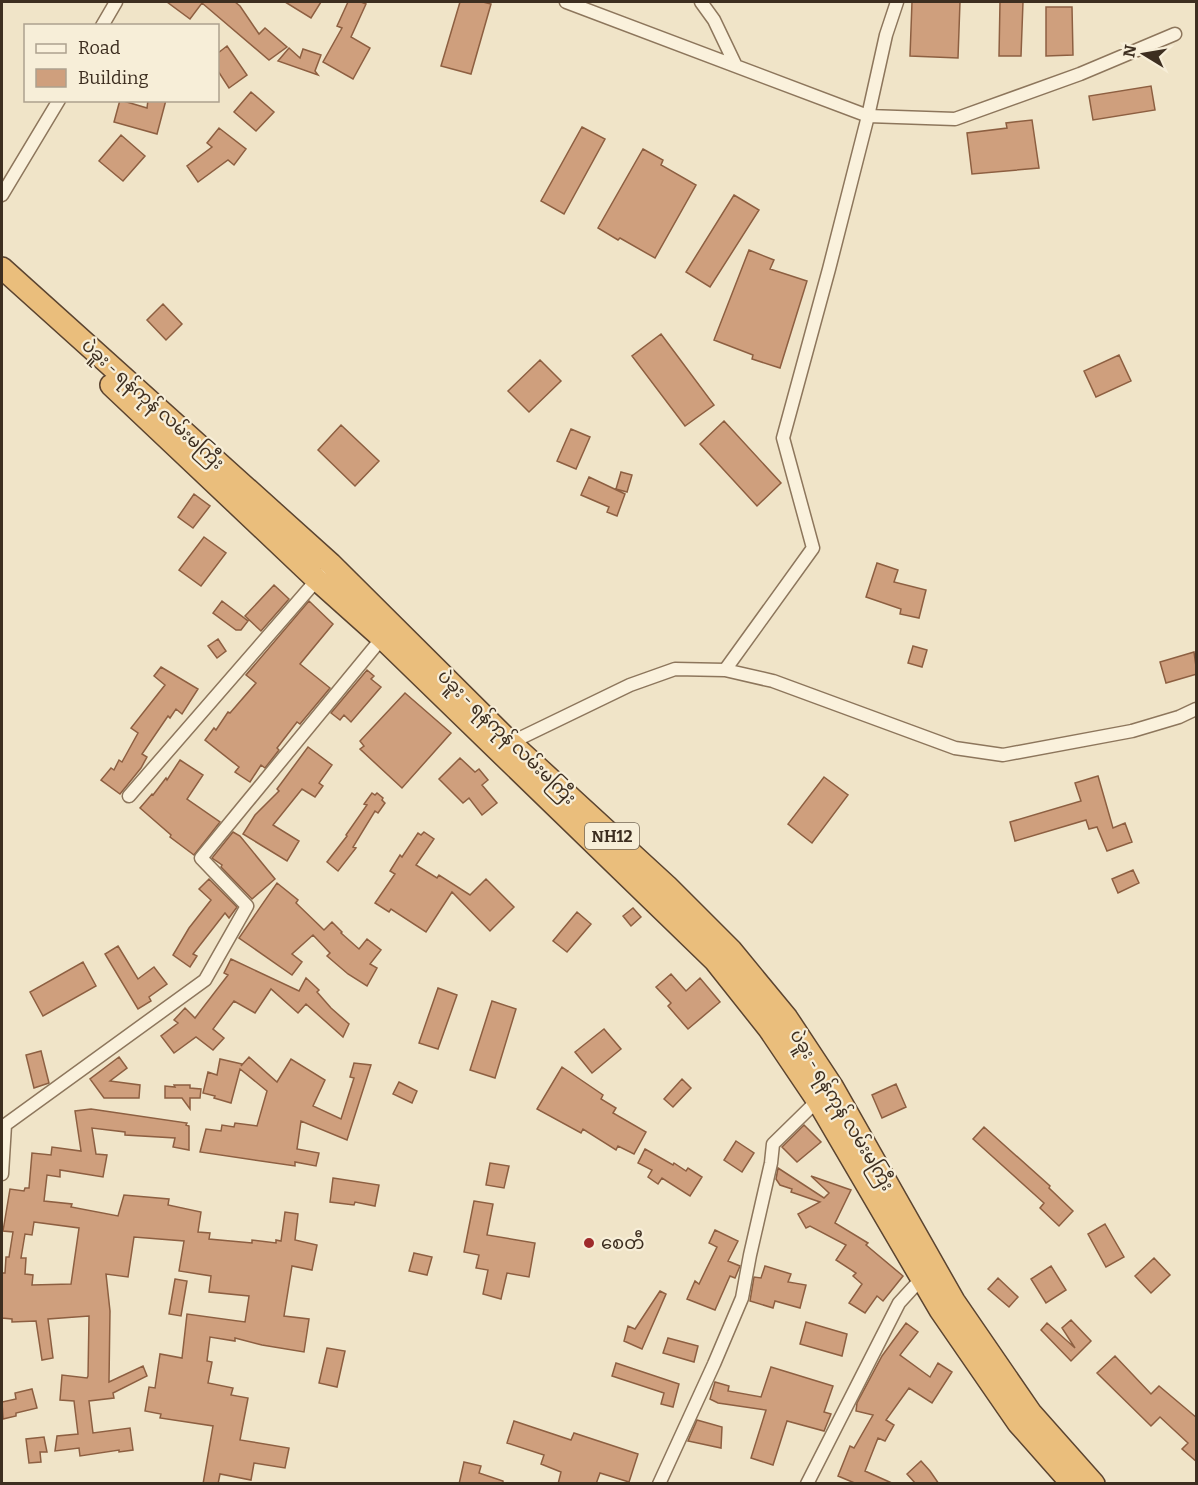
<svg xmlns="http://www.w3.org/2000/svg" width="1198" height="1485" font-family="Bitter,'Noto Sans Myanmar',serif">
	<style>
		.building { fill: #cf9f7d; stroke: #8d5f41; stroke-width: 1.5; fill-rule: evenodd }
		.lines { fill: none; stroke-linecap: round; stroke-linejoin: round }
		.minor-casing { stroke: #8d765c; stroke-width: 15 }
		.trunk-casing { stroke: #5b4430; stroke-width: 24 }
		.minor { stroke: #faf1dc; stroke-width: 12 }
		.trunk { stroke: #eabe7c; stroke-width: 21 }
		.poi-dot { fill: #9e2a2b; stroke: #f7eed8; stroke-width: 2 }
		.labels { text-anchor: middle; stroke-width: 4.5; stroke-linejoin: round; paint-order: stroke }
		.shield { fill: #f7eed8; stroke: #756857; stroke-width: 1.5 }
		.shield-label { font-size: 16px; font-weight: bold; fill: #3d2e20 }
		.street-label { font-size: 18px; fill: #3d2e20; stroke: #f7eed8 }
		.poi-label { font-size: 18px; fill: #3d2e20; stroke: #f7eed8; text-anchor: start }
	</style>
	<rect width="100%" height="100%" fill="#f0e4c8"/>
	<path class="building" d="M167,2H235L240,6L259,34L265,28L287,47L269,60L202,3L190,19Z
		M285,2H321L311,18Z
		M348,2H361L366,4L351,37L370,48L353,79L323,62L342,28L337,26Z
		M460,2H483L491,4L471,74L441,66Z
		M912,2H960L958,58L910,56Z
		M1000,2H1023L1021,56H999Z
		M1046,7H1072L1073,55L1046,56Z
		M227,46L247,75L229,88L218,71V53Z
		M289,48L300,58L303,49L321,55L315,71L318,75L278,61Z
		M1151,86L1155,110L1093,120L1089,96Z
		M251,92L274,112L256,131L234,112Z
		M120,100L147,108L148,100H166L157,134L114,122Z
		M1032,120L1039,168L972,174L967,133L1007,128L1006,123Z
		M582,127L605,139L564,214L541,201Z
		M219,128L246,149L234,165L228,160L198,182L187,166L212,147L207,143Z
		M121,135L145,156L123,181L99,161Z
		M643,149L663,160L661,165L696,185L655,258L620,238L618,240L598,228Z
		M734,195L759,210L710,287L686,272Z
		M749,250L774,260L770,269L807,281L780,368L752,359L753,355L714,340Z
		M163,304L182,324L166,340L147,320Z
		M661,334L714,405L685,426L632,356Z
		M1119,355L1131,381L1096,397L1084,371Z
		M540,360L561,381L529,412L508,391Z
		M724,421L781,483L757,506L700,444Z
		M341,425L379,461L355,486L318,450Z
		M571,429L590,437L576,469L557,461Z
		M621,472L632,475L627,492L616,489Z
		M589,477L625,494L617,516L607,512L609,507L581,495Z
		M194,494L210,506L193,528L178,517Z
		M204,537L226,553L201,586L179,570Z
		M877,563L898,570L894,582L926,590L919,618L900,614L901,609L866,597Z
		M274,585L289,599L261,631L245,616Z
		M222,601L248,621L241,630H236L213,613Z
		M309,601L333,624L300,664L330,688L300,724L297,722L277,748L279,750L265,768L261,765L250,782L235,772L239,767L205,740L214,728L216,730L228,712L230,713L256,683L246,675Z
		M218,639L226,651L217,658L208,646Z
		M913,646L927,650L922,667L908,663Z
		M1194,652L1197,674L1166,683L1160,662Z
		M161,667L198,689L182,714L176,709L170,718L168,716L142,754L147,757L141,768L120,794L101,780L111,768L114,770L119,760L122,762L138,733L131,728L165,685L154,676Z
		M367,670L374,676L371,679L381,687L351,722L344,715L340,720L331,713Z
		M405,693L451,733L402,788L360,749L364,746L360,741Z
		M308,747L332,765L319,783L323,786L315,797L302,789L273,825L299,841L287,861L243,834L255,815L279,791L277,789Z
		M460,758L475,772L479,769L488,780L482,785L497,803L482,815L469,798L463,803L439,779Z
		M180,760L203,775L187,799L220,822L194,855L170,837L171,835L140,808L152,794L153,795L166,778L167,780Z
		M1098,776L1113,828L1125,823L1132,842L1107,851L1097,827L1089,829L1086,820L1015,841L1010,822L1081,801L1075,783Z
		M824,777L848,795L812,843L788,824Z
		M372,793L375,795L377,793L383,798L382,800L385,803L378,813L375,811L353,847L356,848L338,871L327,862L347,836L346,835L367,805L364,804Z
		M233,832L240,836L275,879L252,899L221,867L222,865L212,858Z
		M424,832L434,839L416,865L437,878L439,875L470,895L486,879L514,907L490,931L452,892L426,932L391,909L389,912L375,903L395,874L390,871L400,855L402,857L418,833L421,835Z
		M1133,870L1139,883L1118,893L1112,879Z
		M209,879L237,907L229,918L225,913L193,954L197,956L190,967L173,955L189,928L211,900L199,889Z
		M277,883L298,900L296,903L324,930L332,922L342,932L341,933L359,949L367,939L381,950L370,964L377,968L367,986L348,974L327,956L330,953L313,935L292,954L302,962L292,975L239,938Z
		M633,908L641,917L631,926L623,916Z
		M577,912L591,924L567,952L553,941Z
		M118,946L138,979L154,967L167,984L149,997L151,1001L138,1009L105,954Z
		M231,959L299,991L306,978L319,990L317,992L331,1008L349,1024L343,1037L306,1004L298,1013L271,989L255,1013L234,1001L213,1029L224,1038L213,1050L196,1037L174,1053L161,1036L178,1023L174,1020L185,1008L195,1018L228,975L224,973Z
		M83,962L96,986L43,1016L30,992Z
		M671,974L686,991L700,978L720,1002L688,1029L668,1006L671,1003L656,987Z
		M438,988L457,995L438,1049L419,1043Z
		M492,1001L516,1009L495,1078L470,1070Z
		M604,1029L621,1049L592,1073L575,1052Z
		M41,1051L49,1083L34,1088L26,1055Z
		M119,1057L127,1068L110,1081L140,1085L139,1098H104L90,1079Z
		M249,1057L277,1082L291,1059L325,1080L313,1106L341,1119L354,1078L350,1077L354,1063L371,1065L347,1140L301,1121L297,1149L319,1153L316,1166L295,1162V1166L200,1152L206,1129L221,1131L222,1125L234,1127L235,1123L257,1126L267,1091L240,1069L231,1103L214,1098L215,1096L203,1093L208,1072L217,1075L220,1059L242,1064L241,1066Z
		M562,1067L603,1095L601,1099L616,1108L613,1113L646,1132L634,1154L618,1146L616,1150L583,1129L581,1133L537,1109Z
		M682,1079L691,1088L673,1107L664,1099Z
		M399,1082L417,1091L412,1103L393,1094Z
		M896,1084L906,1107L882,1118L872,1095Z
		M174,1085H190V1088L201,1089L200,1098H190V1109L182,1098H165V1086L175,1087Z
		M91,1109L187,1123L186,1125L189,1126V1150L173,1147L175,1138L125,1135V1132L92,1128L96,1154L107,1155L103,1177L60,1170V1177L47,1175L44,1201L72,1204L71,1207L118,1216L124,1195L169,1199L168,1205L201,1212L198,1232L210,1233L209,1239L252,1243V1240L276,1243V1240L281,1241L285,1212L298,1214L295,1240L317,1245L312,1270L292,1266L284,1316L309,1319L304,1352L262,1345L235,1338V1341L210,1337L207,1361L212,1362L208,1383L233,1388L231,1395L248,1398L240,1440L289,1448L285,1468L254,1463L251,1480L220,1474L218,1484H203L213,1426L160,1418L161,1414L145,1411L149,1387L155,1388L160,1354L182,1358L187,1314L245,1322L249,1296L209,1292L211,1276L179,1271L184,1241L134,1237L128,1277L106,1274L110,1311L109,1382L143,1366L147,1376L113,1393L114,1398L89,1401L93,1433L130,1428L133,1450L119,1452V1450L80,1456L79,1448L55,1451L57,1436L78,1434L74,1401L60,1400L62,1375L87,1378L88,1376L89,1316L48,1319L53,1358L42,1360L36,1321L12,1322V1319L2,1318V1273H5L6,1257H9L13,1232L3,1231L10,1189L24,1191L25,1188H29L32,1153L51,1155L52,1147L81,1151L75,1111ZM34,1222L79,1228L71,1284L32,1285L33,1275L25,1274L26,1258H21L25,1234L32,1235Z
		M804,1125L821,1142L797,1162L782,1147Z
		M984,1127L1050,1186L1049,1188L1073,1211L1059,1226L1040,1208L1044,1203L973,1139Z
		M736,1141L754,1153L742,1172L724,1160Z
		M645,1149L673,1165L674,1163L686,1171L688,1168L702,1177L690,1196L662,1178L658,1184L648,1177L652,1170L638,1163Z
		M490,1163L509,1166L504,1188L486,1185Z
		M778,1168L824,1198L829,1193L811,1176L851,1190L835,1223L868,1243L866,1245L903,1276L883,1301L877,1296L865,1313L849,1303L862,1284L853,1276L856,1273L836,1260L846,1245L810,1226L806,1228L798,1214L820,1202L791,1192L792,1189L780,1185L776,1179Z
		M333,1178L379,1185L375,1206L355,1202L354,1205L330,1202Z
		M474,1201L493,1204L487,1235L535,1243L529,1277L507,1273L501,1299L483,1294L488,1270L476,1268L479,1255L464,1252Z
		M1105,1224L1124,1257L1106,1267L1088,1234Z
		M715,1230L738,1241L728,1261L740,1266L735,1278L730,1276L715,1310L687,1299L695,1281L699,1284L717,1247L709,1243Z
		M414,1253L432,1257L427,1275L409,1271Z
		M1154,1258L1170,1275L1151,1293L1135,1276Z
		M765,1266L791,1274L788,1282L806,1285L800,1308L775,1301L773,1308L750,1301L754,1277L761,1278Z
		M1051,1266L1066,1290L1046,1303L1031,1279Z
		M998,1278L1018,1297L1009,1307L988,1289Z
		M175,1279L187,1281L181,1316L169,1314Z
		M660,1291L666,1294L642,1349L624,1341L628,1326L635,1329Z
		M1071,1320L1091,1341L1071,1361L1041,1330L1047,1323L1075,1348L1062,1328Z
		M806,1322L847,1334L842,1356L800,1344Z
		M906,1323L918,1332L900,1355L930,1377L938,1363L952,1372L932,1403L909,1388L886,1420L894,1425L885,1441L878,1438L865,1471L894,1484H857L838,1476L850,1446L854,1448L873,1415L856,1411L857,1403L882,1356Z
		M668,1338L698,1346L694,1362L663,1353Z
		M327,1348L345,1351L337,1387L319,1383Z
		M1115,1356L1151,1394L1159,1386L1197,1418V1462L1182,1449L1188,1443L1160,1417L1151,1426L1097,1373Z
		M616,1363L679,1384L673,1407L661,1404L664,1393L612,1376Z
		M771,1367L833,1386L824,1412L831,1414L824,1431L787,1421L773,1465L751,1458L766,1410L718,1403L710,1399L715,1382L729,1386L728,1391L761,1397Z
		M32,1389L37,1408L16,1413V1416L3,1419L2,1402L16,1399L15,1393Z
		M697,1420L722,1427L721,1448L688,1441Z
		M514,1421L571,1440L574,1433L638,1454L629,1482L600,1473L596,1484H558L561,1472L541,1464L544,1455L507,1443Z
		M44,1437L47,1452H40L41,1462L29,1463L26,1439Z
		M921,1461L930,1471L939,1484H916L907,1474Z
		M464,1462L481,1466L479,1473L503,1481V1484H459Z"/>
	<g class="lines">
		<defs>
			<path id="minor" d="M566,2L868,116L955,119L1080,74L1175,34
				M701,2L714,20L735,64
				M102,26L116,2
				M2,195L59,100
				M725,670L813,548L783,438L829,269L868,116L886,35L897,2
				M508,744L630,685L675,669L725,670L773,681L955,748L1003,755L1132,731L1179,717L1196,709
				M129,796L321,575
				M2,1174L5,1125L205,980L247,906L201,858L382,638
				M659,1484L714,1364L742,1298L750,1255L771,1163L773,1144L821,1097
				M807,1484L899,1303L921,1279"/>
			<path id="trunk" d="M2,268L331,564L510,742L667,886L731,950L787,1018L832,1086L954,1301L1031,1413L1094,1484
				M111,385L316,579L382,638L715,961L769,1029L817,1100L940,1310L1018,1423L1072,1484"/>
		</defs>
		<use href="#minor" class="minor-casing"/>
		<use href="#trunk" class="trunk-casing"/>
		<use href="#minor" class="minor"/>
		<use href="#trunk" class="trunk"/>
	</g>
	<circle class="poi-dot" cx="589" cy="1243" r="6"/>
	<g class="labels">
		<rect class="shield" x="585" y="823" width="54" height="26" rx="4.5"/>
		<g class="shield-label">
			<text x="612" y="842">NH12</text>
		</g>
		<g class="street-label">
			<text transform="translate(153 404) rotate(42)" y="6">ပဲခူး - ရန်ကုန် လမ်းမကြီး</text>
			<text transform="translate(507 737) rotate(44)" y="6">ပဲခူး - ရန်ကုန် လမ်းမကြီး</text>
			<text transform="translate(842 1110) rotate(59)" y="6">ပဲခူး - ရန်ကုန် လမ်းမကြီး</text>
		</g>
		<g class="poi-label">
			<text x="601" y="1249">စေတီ</text>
		</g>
	</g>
	<rect width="1198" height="1485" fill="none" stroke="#3d2e20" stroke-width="6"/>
	<rect x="24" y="24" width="195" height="78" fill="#f7eed8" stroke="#ada18e" stroke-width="1.5"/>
	<rect x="36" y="44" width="30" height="9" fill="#faf1dc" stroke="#ada18e" stroke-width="1.5"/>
	<text x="78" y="54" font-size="18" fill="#3d2e20">Road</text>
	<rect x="36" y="69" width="30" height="18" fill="#cf9f7d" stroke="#ada18e" stroke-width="1.5"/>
	<text x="78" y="84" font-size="18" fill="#3d2e20">Building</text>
	<g transform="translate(1144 54) rotate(281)" stroke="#f7eed8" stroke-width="4.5" paint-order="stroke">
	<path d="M0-4.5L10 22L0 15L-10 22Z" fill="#3d2e20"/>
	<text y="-9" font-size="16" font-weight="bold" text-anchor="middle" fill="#3d2e20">N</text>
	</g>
</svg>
